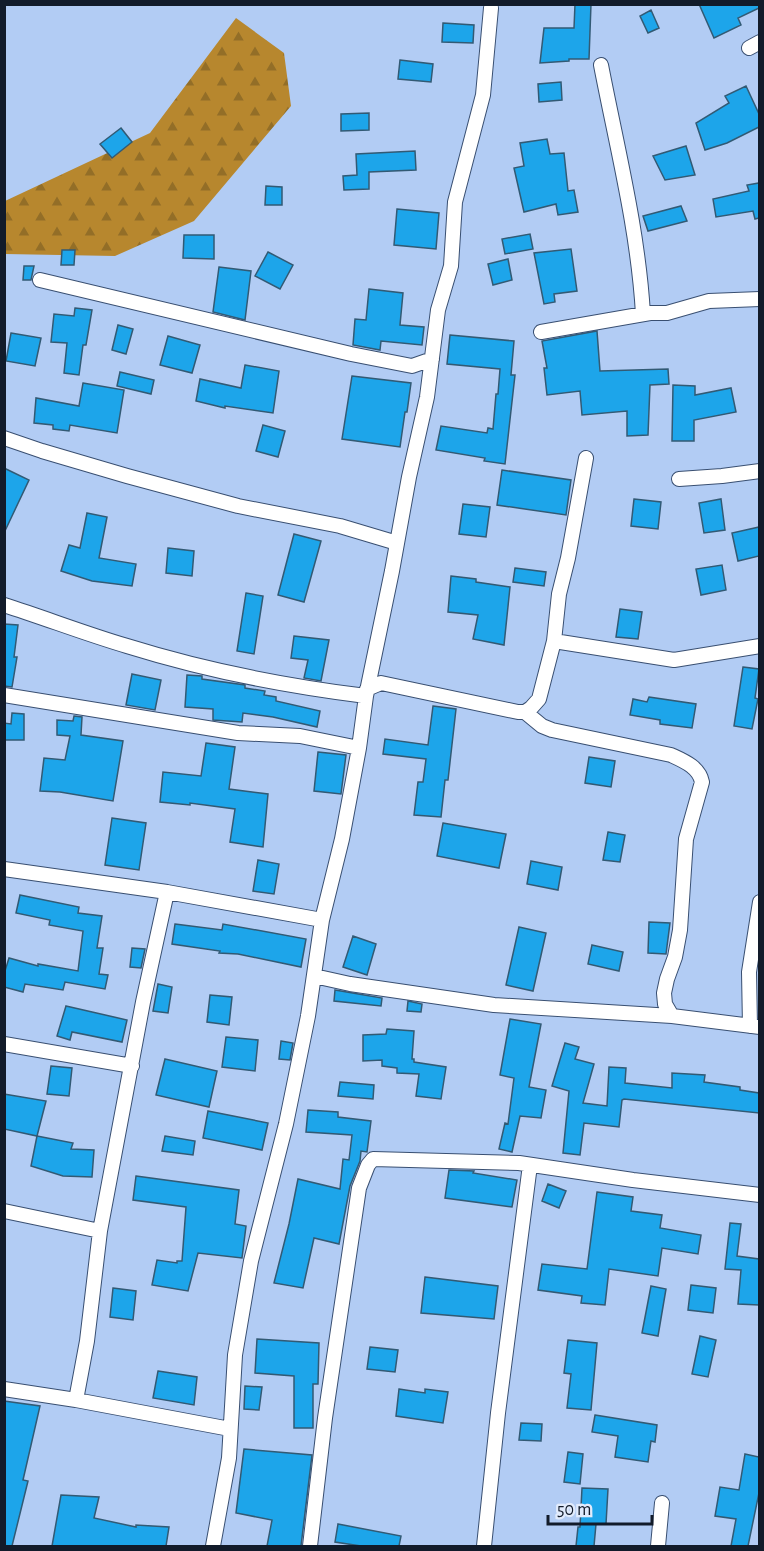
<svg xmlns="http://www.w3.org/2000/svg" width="764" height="1551" font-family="'Alegreya Sans',sans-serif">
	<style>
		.forest { fill: url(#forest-firs) }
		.building { fill: #1da5ea; stroke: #325a74; stroke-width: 1.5 }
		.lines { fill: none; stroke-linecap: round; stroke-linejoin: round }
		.minor-casing { stroke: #394f71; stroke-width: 16 }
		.minor { stroke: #fff; stroke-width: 14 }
	</style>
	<defs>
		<pattern id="forest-firs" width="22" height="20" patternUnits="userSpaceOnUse" patternTransform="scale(1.5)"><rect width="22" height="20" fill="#b7872e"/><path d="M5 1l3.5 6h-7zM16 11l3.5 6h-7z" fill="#936e27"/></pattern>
	</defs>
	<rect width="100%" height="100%" fill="#b2ccf4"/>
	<path class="forest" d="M236,18L284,53L291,106L194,221L115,256L5,254V201L150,133Z"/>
	<path class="building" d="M575,4H591L589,59H569V61L540,63L544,28H574Z
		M699,4H759V8L738,18L741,25L714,38Z
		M651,10L659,28L648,33L640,16Z
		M443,23L474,25L473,43L442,42Z
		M400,60L433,64L431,82L398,79Z
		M561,82L562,100L539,102L538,84Z
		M746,86L759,114V127L727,143L705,150L696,123L729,103L725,96Z
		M369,113V130L341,131V114Z
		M121,128L132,142L112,158L100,144Z
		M547,139L550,154L564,153L568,191L574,190L578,212L558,215L556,204L524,212L514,168L524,166L520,143Z
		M686,146L695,175L665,180L653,156Z
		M415,151L416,170L369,172V189L344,190L343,176L357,175L356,154Z
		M759,183V218L755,219L753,211L716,217L713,199L749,191L747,185Z
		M266,186L282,187V205H265Z
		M681,206L687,221L648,231L643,216Z
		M397,209L439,213L436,249L394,245Z
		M530,234L533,249L505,254L502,239Z
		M184,235H214V259L183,258Z
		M571,249L577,291L554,294L555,302L544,304L534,253Z
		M62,250H75L74,265H61Z
		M268,252L293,265L280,289L255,276Z
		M508,259L512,280L493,285L488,264Z
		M24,266H34L31,280H23Z
		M219,267L251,271L245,320L213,312Z
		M369,289L403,293L400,325L424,327L422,345L381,341L380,350L353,345L355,319L366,320Z
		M75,308L92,310L86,345H83L79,375L64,373L67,343L51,342L54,314L74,316Z
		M118,325L133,329L126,354L112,350Z
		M597,331L600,371L668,369L669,384L650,385L648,435L627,436V411L582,415L580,391L547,395L544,368H547L542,341Z
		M11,333L41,338L35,366L6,361Z
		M450,335L514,341L511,375H515L505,464L484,461L485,458L436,450L441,426L487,433L488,428L493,429L496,394H498L500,369L447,364Z
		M168,336L200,345L192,373L160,365Z
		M245,365L279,371L273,413L225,406V408L196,401L200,379L241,388Z
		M120,372L154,380L151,394L117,386Z
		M352,376L411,383L407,412H405L400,447L342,439Z
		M83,383L124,390L117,433L70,425L69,431L53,429V425L34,423L36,398L79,406Z
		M673,385L695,386V395L731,388L736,412L694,420V441H672Z
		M263,425L285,431L278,457L256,451Z
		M4,468L29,480L4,533Z
		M502,470L571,480L566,515L497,505Z
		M634,499L661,502L658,529L631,526Z
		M721,499L725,530L704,533L699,503Z
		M463,504L490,507L486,537L459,534Z
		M87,513L107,517L99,558L136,564L132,586L92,581L61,571L69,545L80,548Z
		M759,527V556L738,561L732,533Z
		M294,534L321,541L304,602L278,595Z
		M168,548L194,551L192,576L166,573Z
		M722,565L726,590L701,595L696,569Z
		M515,568L546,572L544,586L513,582Z
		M451,576L476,579V582L510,587L504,645L473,639L478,615L448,612Z
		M246,593L263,596L254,654L237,651Z
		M620,609L642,612L638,639L616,637Z
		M4,624L18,625L14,657H17L12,687L4,686Z
		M294,636L329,640L321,681L304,678L308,660L291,658Z
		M743,667L759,669L755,698L758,699L752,729L734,726Z
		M132,674L161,680L155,710L126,705Z
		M187,675L202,676V679L245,685V688L265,691L264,695L276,697V701L320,711L317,727L273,717L243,713L242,722L213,720V709L185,707Z
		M649,697L696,704L692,728L660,724V720L630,715L633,699L647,702Z
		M433,706L456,709L448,780H445L441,817L414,815L418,782H423L426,759L383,754L385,739L428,745Z
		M12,713L24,714V740H4V723L11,724Z
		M74,716L82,717L81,735L123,741L113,801L60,792L40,791L44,758L65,760L70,736L57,735V720L73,721Z
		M206,743L235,747L229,789L268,794L263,847L230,842L235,809L190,803V805L160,802L163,772L201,776Z
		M318,752L346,755L341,794L314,791Z
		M589,757L615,761L611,787L585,783Z
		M112,818L146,823L139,870L105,865Z
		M443,823L506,834L499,868L437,856Z
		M608,832L625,835L620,862L603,860Z
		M258,860L279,864L274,894L253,891Z
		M531,861L562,867L558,890L527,884Z
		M20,895L79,907L78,913L102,916L97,948H103L99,974L108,975L105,989L65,982L63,990L25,984L23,992L4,987V974L9,958L38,966V964L78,971L83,931L49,925L50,920L16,913Z
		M649,922L670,923L666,954L648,953Z
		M175,924L222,930L223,924L306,939L301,967L238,954L219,953L220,951L172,944Z
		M519,927L546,933L533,991L506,985Z
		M353,936L376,944L367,975L343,967Z
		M592,945L623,952L619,971L588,964Z
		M132,948L145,949L141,968L130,967Z
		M158,984L172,987L168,1013L153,1011Z
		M335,990L382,998L381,1006L334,1001Z
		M210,995L232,997L229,1025L207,1022Z
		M408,1001L422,1004L421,1012L407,1011Z
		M66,1006L127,1020L122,1042L72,1032L70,1040L57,1036Z
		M510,1019L541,1024L529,1087L546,1090L541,1118L520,1116L512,1152L499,1149L505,1123L508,1124L514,1078L500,1075Z
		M387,1029L414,1031L412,1059H414V1062L446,1067L441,1099L416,1096L419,1074L397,1073V1068L382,1066V1060L363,1061V1035L386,1034Z
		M226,1037L258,1040L255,1071L222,1067Z
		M281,1041L293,1043L290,1060L279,1059Z
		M565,1043L579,1047L575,1059L594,1064L583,1103L607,1106L609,1067L626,1068L625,1083L672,1088V1073L705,1075L704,1082L740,1087V1090L759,1093V1113L624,1099L622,1100L619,1127L584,1123L580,1155L563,1153L569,1091L552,1086Z
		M165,1059L217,1071L209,1107L156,1095Z
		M51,1066L72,1068L69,1096L47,1094Z
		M340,1082L374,1085L373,1099L338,1096Z
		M4,1094L46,1101L37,1136L4,1129Z
		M308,1110L338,1112V1117L371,1121L367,1152L361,1151L360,1161L350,1186L339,1244L314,1238L303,1288L274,1283L289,1224L298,1179L340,1189L343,1159L349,1160L352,1135L306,1132Z
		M208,1111L268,1123L262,1150L203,1138Z
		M37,1136L73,1143L71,1149L94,1150L92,1177L63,1176L31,1166Z
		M165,1136L195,1141L193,1155L162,1151Z
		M449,1170L474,1171L473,1173L517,1180L512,1207L445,1198Z
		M136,1176L239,1190L235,1224L246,1226L242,1258L198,1253L188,1291L152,1285L157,1260L177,1263V1261H182L186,1207L133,1200Z
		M548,1184L566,1191L559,1208L542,1201Z
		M597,1192L633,1197L631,1211L662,1215L660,1228L701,1235L698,1254L662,1248L658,1276L609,1269L605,1305L581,1303L582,1296L538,1290L542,1264L587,1269Z
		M730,1223L741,1224L737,1256L759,1259V1305L738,1304L741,1270L725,1269Z
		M425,1277L498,1286L494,1319L421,1313Z
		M691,1285L716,1288L713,1313L688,1310Z
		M651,1286L666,1289L658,1336L642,1333Z
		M113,1288L136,1291L133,1320L110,1317Z
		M700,1336L716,1340L708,1377L692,1374Z
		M257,1339L319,1343L318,1384H313V1428H294V1376L255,1373Z
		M568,1340L597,1343L591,1410L567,1408L571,1374L564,1373Z
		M370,1347L398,1350L395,1372L367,1369Z
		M158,1371L197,1377L194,1405L153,1398Z
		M245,1386L262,1387L259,1410L244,1409Z
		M399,1389L425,1393V1389L448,1392L443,1423L396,1416Z
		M4,1401L40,1406L23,1480L28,1481L12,1546H4Z
		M595,1415L657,1425L655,1442L651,1441L648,1462L615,1457L618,1436L592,1432Z
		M521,1423L542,1424L541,1441L519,1440Z
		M244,1449L312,1455L301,1546H267L272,1520L236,1513Z
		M568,1452L583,1454L580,1484L564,1482Z
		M745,1454L759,1457V1493L748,1546H731L736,1519L715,1516L720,1487L739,1490Z
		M582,1488L608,1489L606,1524H596L594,1546H576L578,1527H580Z
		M61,1495L99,1497L94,1518L136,1527V1525L169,1527L166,1546H52Z
		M338,1524L401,1536L399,1546H361L335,1542Z"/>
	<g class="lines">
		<defs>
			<path id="minor" d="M749,48L760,42
				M601,65C617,148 638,229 643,314
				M40,280L351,354L412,366L432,359
				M541,332L650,313H667L709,301L760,299
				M4,438L42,451L127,476L238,506L340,526L397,543
				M679,479L722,476L760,471
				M4,605C45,618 86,634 127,646C204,670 285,686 366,696
				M554,641L674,660L760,646
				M367,689L381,683L518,712H525L531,708L539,699L554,641L559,594L568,558L586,458
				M4,695L238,733L300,736L359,748
				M525,712L542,726L552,730L671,755C684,761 699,767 702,782L686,839L680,930L675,957L667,979L664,993L665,1004L672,1016
				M4,869L167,892L322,920
				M314,976L350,984L494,1005L672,1016L760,1027
				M750,1026L749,972L760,902
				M4,1044L132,1066
				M4,1211L100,1231
				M4,1389L76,1400L230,1429
				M76,1400L87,1341L100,1231L143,1002L167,892
				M213,1546L229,1458L235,1355L251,1261L286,1124L308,1016L322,920L342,839L359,748L366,696L392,571L409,477L427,397L438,310L451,266L455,202L483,95L491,8
				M310,1546L325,1418L359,1188L368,1165L373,1159L519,1163L633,1180L760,1195
				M484,1546L498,1413L530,1165
				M658,1546L662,1503"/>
		</defs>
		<use href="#minor" class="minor-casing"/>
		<use href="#minor" class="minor"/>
	</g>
	<rect width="764" height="1551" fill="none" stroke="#121b2a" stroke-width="12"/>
	<path d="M548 1515v9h104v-9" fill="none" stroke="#121b2a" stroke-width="3"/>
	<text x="557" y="1515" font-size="18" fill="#121b2a" stroke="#e1ebfc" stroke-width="4.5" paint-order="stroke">50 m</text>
</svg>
